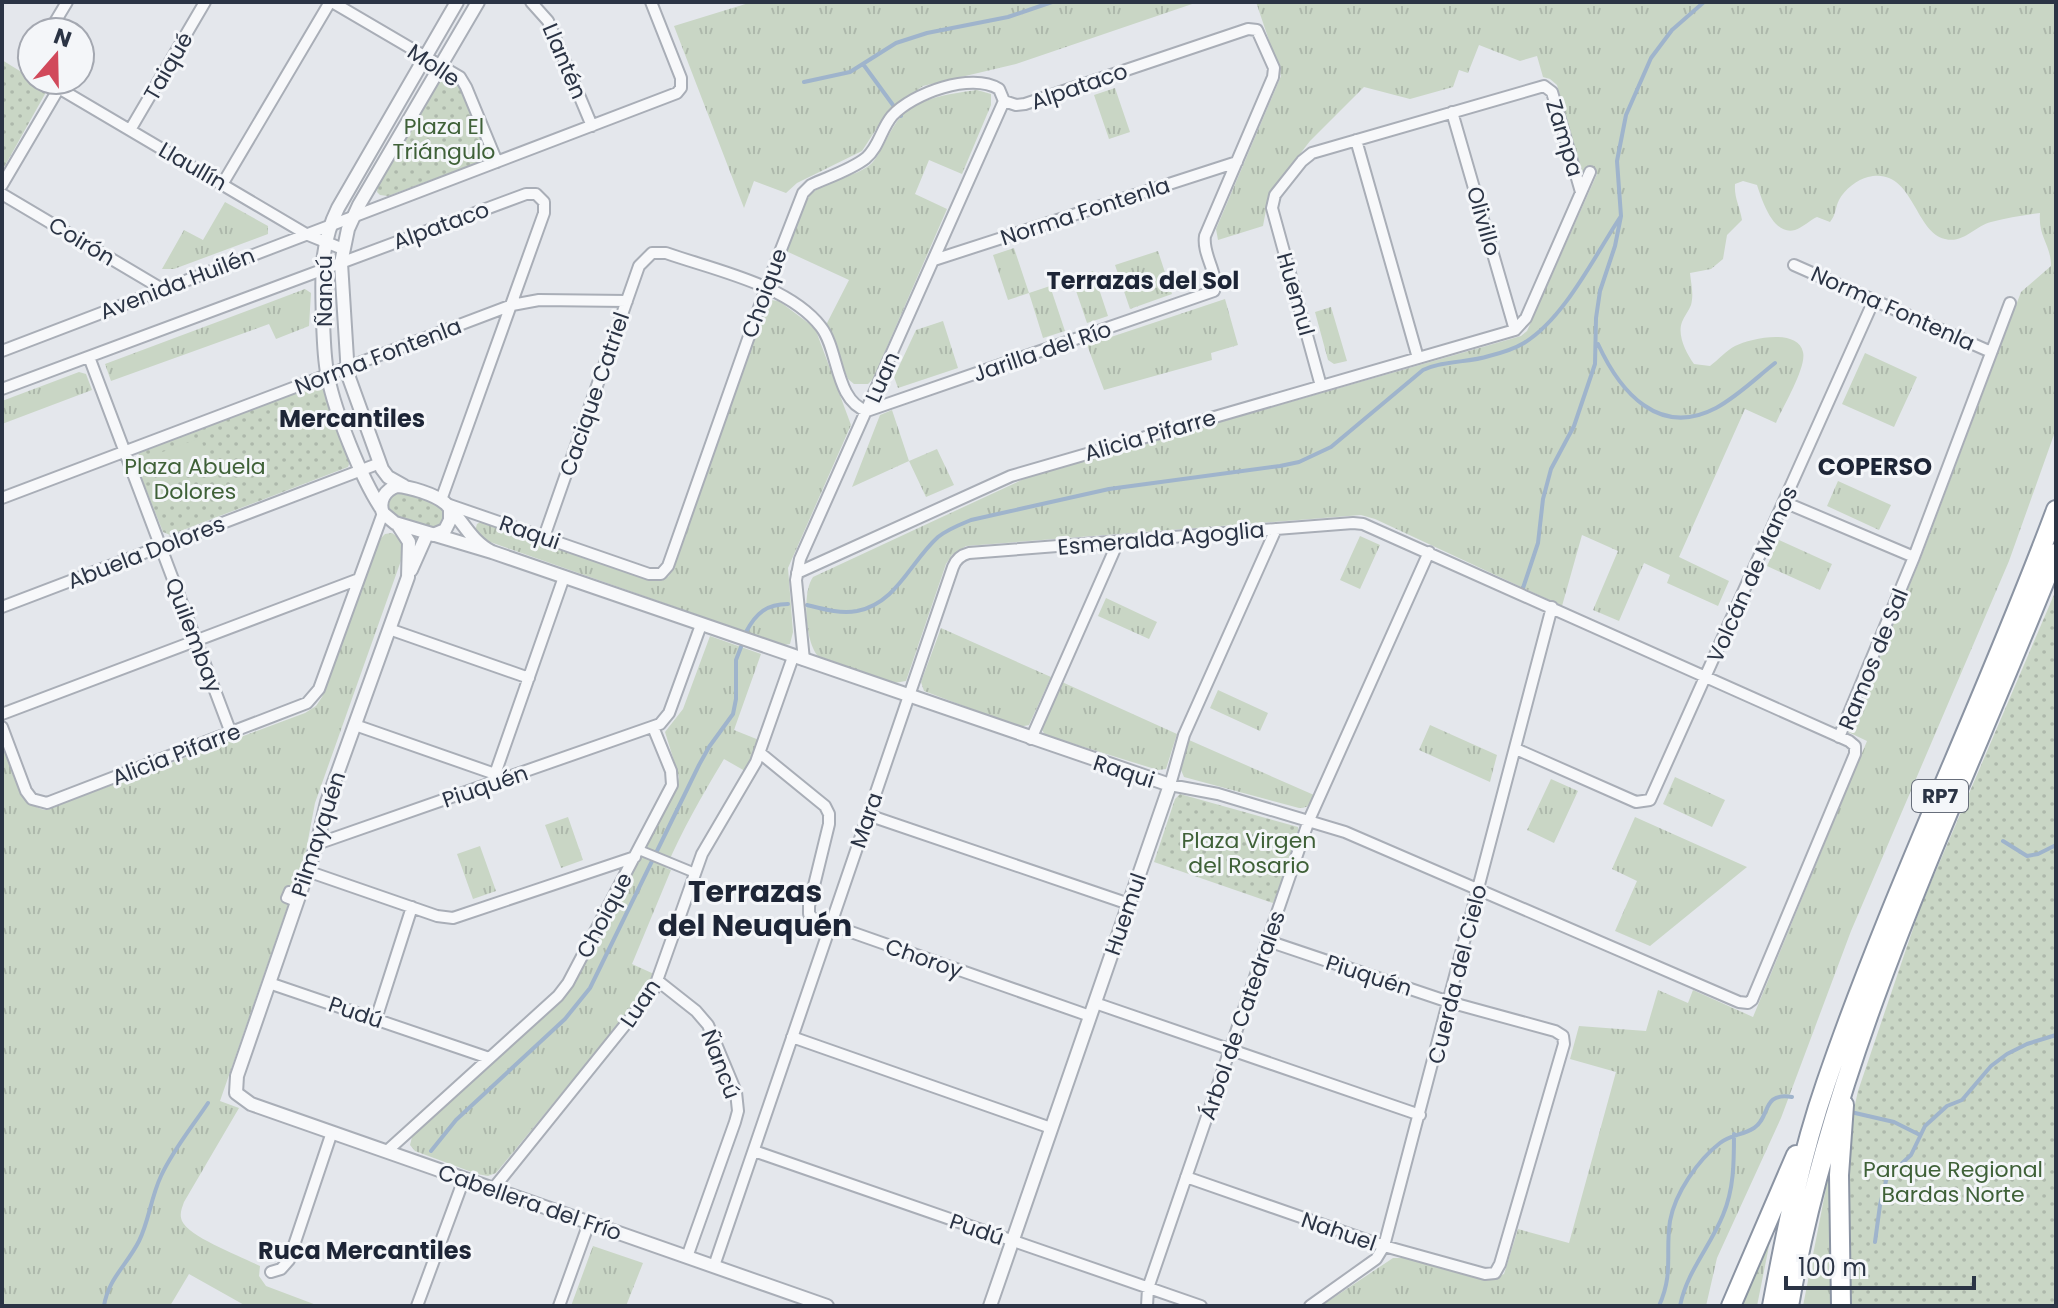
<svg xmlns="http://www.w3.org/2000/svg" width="2058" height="1308" font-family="Poppins,sans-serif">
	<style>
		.grass { fill: url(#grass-tufts) }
		.park { fill: url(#park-dots) }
		.pitch { fill: #c9d6c5 }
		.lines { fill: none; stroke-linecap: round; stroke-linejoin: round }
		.stream { stroke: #9fb4cc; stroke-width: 4 }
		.pedestrian-casing { stroke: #a9aeb7; stroke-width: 12 }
		.minor-casing { stroke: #a9aeb7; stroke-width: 14 }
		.tertiary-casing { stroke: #a9aeb7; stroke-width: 16 }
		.motorway-casing { stroke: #8b94a3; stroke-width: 22 }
		.pedestrian { stroke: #f7f8fa; stroke-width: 8 }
		.minor { stroke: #f7f8fa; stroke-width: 10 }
		.tertiary { stroke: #f7f8fa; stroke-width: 12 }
		.motorway { stroke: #fff; stroke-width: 18 }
		.labels { text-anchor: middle; stroke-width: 6; stroke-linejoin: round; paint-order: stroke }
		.shield { fill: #f4f6f9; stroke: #676e7b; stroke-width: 2 }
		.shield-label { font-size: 20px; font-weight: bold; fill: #2b3445 }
		.street-label { font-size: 22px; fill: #2b3445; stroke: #f4f6f9 }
		.park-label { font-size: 22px; fill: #3f6138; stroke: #f4f6f9 }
		.neighbourhood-label { font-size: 24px; font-weight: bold; fill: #1d2536; stroke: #f4f6f9 }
		.district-label { font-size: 30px; font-weight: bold; fill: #1d2536; stroke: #f4f6f9 }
	</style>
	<defs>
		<pattern id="grass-tufts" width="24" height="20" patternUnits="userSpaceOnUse" patternTransform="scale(2)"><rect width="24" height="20" fill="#c9d6c5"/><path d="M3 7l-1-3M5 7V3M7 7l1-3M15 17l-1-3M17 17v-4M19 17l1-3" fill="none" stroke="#adb8ab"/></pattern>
		<pattern id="park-dots" width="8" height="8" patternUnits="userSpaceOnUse" patternTransform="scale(2)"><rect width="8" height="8" fill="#c9d6c5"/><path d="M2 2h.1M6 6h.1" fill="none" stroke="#adb8ab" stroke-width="1.8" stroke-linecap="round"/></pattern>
	</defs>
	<rect width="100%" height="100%" fill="#e4e7ec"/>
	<path class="grass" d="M752,2H1198L1016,64L923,86L888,111L862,151L797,183L786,193L754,181L744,208L674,26Z
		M1256,2H2056V429L2009,561L1851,931L1781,1118L1717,1258L1706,1306H1321L1393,1258H1405L1490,1280L1504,1274L1518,1229L1569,1243L1616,1072L1570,1059L1579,1026L1646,1031L1658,990L1688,1003L1693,990L1753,1017L1867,741L1848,732L1920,560L2021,292L2051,266C2051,244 2038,238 2040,213C2023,215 2007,218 1991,222C1975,226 1963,244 1945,239C1914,232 1913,166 1868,177C1858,179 1844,190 1839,200C1835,208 1836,215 1830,222L1817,217C1810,220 1802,228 1795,230C1773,236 1762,200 1757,185L1743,181L1735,184C1734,198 1740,207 1742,220L1727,235L1723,259L1711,269L1690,273C1691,284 1694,294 1691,305C1689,311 1684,316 1682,322C1677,335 1686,353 1694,364L1710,366C1718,360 1727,350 1735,346C1751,338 1798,328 1803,352C1807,367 1782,408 1776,423L1745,409L1679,557L1729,581L1718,606L1667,583L1670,575L1644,563L1619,621L1593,610L1618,551L1582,535L1562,606L1375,519L1361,515L966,546L952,555L946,564L906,681L894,683L818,656C805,642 802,592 813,577L1028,477L1521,336L1527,331L1597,174L1585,168L1582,173L1557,85L1550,79L1543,77L1537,56L1520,61L1479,45L1468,73L1459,70L1453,87L1410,99L1364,87L1310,141L1269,194L1263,226L1218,240L1216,229L1281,76Z
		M1115,88L1130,132L1109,139L1094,95Z
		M977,90L991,94V105L962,174L929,160L915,194L947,209L873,379L868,384H854L848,379L826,325L849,280L786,251C793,235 797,214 807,199C818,181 857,178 872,163C881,153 886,138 894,126C911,98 948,94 977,90Z
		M225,202L268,226V234L174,269H162L184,230L203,240Z
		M1014,248L1029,293L1050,286L1065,331L1043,338L1029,293L1008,300L993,255Z
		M1158,251L1172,294L1130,309L1115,265Z
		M1093,271L1108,316L1087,323L1072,279Z
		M305,289L311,293L309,326L276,339L269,324L111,381L105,364Z
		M1225,299L1238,345L1211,353L1212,360L1104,390L1087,345Z
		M770,300L779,301L815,328L851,425L788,568L793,632L790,644L784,645L746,632L479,538L475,531L477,524L482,521L650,579L661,580L669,576L766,305Z
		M1331,307L1347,361L1334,364L1328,360L1315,312Z
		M943,321L958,368L898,388L894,377L916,330Z
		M1865,353L1917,377L1894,427L1842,404Z
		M79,372L86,374L92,390L2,424V401Z
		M892,410L909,461L937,449L954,485L926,497L909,461L852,487L880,415Z
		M1838,481L1891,505L1879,530L1827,506Z
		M392,533L403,541V555L315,803L305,856L220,1101L239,1108L184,1202C182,1208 179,1214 182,1221C189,1237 242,1257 260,1266L259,1276L266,1286L319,1306H246L189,1274L170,1306H2V743C11,767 17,804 45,810L305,713L316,706L322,697L379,540L385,534Z
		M1360,536L1380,545L1360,589L1340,580Z
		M1779,540L1832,564L1820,590L1767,566Z
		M1106,598L1157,622L1149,639L1098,616Z
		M941,628L1051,677L1029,725L1019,727L924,691L921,682Z
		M710,636L761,654L734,730L759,740L745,771L724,759C703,794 682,830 666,868L671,870L632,964L654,974L648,988L496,1173L488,1176L477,1174L415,1151L410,1145L413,1133L564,999L675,793L679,777L665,732L683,709Z
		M1062,682L1177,734L1166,769L1158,770L1045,735L1042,730Z
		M1218,690L1268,713L1260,731L1210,708Z
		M1430,725L1497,755L1490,782L1419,750Z
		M1189,740L1314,795C1311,803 1308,809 1299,808L1184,777L1181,770Z
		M1675,777L1725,800L1712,827L1663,804Z
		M1551,779L1578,791L1554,843L1527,830Z
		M568,817L583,860L561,868L545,825Z
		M1635,817L1747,867L1650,946L1615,931L1637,881L1612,869Z
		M480,846L496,891L473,899L457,854Z
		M1835,1142V1306H1803Z
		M1772,1231L1757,1306H1736Z
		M593,1246L643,1263L626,1306H571Z"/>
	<path class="park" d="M2,60L41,84L45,94L2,171Z
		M445,76L458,82L462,87L485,149V156L479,162L388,196L380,195L377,192L378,185L440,79Z
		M316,384L324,389L351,459L348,467L170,535L163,532L136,464L139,453Z
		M399,490L436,503L446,513L443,524L437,531L392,518L385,503L393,492Z
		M2056,590V1306H1849C1848,1235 1841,1160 1858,1091L1920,908Z
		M1180,794L1298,827L1299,835L1273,903L1154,862L1175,799Z"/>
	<path class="pitch" d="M200,438L212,467L160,487L149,457Z"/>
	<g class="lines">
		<path class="stream" d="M863,64L901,116
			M804,82L850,72L896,43L927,33L1008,17L1052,2
			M1598,344C1620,392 1659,438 1716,408C1738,396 1756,378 1775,363
			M1523,588L1538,543L1543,499L1551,469L1574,426L1595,364L1596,318L1600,291L1615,246L1621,216L1617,161L1626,115L1651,58L1672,30L1704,2
			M807,605C823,609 840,614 857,611C897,603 910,562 938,537C948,529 959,525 971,520L1109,489L1280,466L1299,462L1331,447L1423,370C1444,360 1468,363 1489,356C1501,353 1514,349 1524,343C1565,318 1595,255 1621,216
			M746,632C756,613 767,604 788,604
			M2003,841L2027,856L2038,854L2056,845
			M1855,1113L1894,1122L1920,1135
			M431,1151L456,1120L565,1019L590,988L699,765L709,747L733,714L736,699V660L741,647
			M1875,1242L1880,1205L1887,1177L1911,1155L1925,1126L1947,1106L1962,1100L1991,1066L2007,1054L2027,1044L2056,1035
			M104,1306C108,1279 127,1265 139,1241C149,1221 151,1197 161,1176C173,1150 192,1127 208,1103
			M1659,1306C1674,1273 1665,1253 1670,1221C1675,1193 1698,1160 1720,1143C1730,1135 1743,1135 1754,1128C1771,1117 1761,1092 1792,1097
			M1680,1306C1687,1271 1710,1247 1723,1215C1734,1189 1734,1162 1734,1134"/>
		<defs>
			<path id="pedestrian" d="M639,850L695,873
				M289,891L293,892L291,900L286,898Z"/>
			<path id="minor" d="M332,2L460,77L466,87L497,162
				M531,2L548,21L592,126
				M49,32L67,2
				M45,80L306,234L343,249
				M1452,112L1515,330
				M130,130L205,2
				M1356,140L1418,358
				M223,183L330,2
				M2,185L59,88
				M2,194L162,289
				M934,260L1237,162
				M1794,265L1991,352
				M2,351L677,93L681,88V78L651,2
				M89,357L231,733
				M1321,386L1272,208L1275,195L1302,161L1312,153L1544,86L1552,92L1581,192
				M2,389L526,194H536L544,202V213L441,500
				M2,498L512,305L539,300L627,301
				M1784,502L1914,557
				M444,503L649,574H661L668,566L766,288L803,193L811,185C828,177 851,170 866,158C879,147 881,129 892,116C913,93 971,72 999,89L1004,101
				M544,537L639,266L652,253H666C714,270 789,285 821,327C839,350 835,401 867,411L1214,291C1219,273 1202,255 1205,236L1273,77L1274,68L1257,30L1248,29L1025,104L1016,105L1004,101
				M797,573L1011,476L1515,330L1526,318L1590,172
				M2,607L380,463
				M389,629L529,678
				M804,660L796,580L800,559L1004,101
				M2,714L359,579
				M355,725L495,774
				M2,727L26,791L32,799L47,803L307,703L319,689L383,513
				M1839,737L1914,557L2010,303
				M1031,739L1118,542
				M1516,749L1636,802L1650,800L1874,300
				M760,753L825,806L829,814V824L809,906V914L814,919L1090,1016
				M498,781L495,774L564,577
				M868,815L1129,904
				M317,844L660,724L669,713L701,625
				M307,871L437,916L453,918L635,857
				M658,981L696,1011L708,1025L736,1092L738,1111L735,1122L687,1257
				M269,983L489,1058
				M1095,1003L1420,1115
				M376,1019L412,907
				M792,1037L1051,1128
				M387,1151L558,996L568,983L672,785L671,771L653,727
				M754,1151L1201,1306
				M1186,1177L1384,1246L1485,1274L1495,1273L1500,1264L1564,1044L1563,1036L1555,1031L1449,1002L1268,941
				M493,1189L654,989L702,854L756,762L793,657
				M714,1266L953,567C956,559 961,555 969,553C1097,543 1225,533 1353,523L1363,524L1849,741L1855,746V754L1752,1000L1748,1003L1739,1002L1345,832L1218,794L1170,785L1184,735L1276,529
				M271,1272L281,1269L289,1260L332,1132
				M417,1306L464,1179
				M559,1306L589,1223
				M1147,1306L1148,1288L1309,820L1429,552
				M1310,1306L1376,1259L1384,1246L1552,607"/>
			<path id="tertiary" d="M404,486L388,477L382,469L348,375L341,263L348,229L359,205L478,2
				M381,508C361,478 335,412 328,377C324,360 324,340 323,322C322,281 319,246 338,208L457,2
				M398,525L409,542L408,577L327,802L317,844L237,1076L236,1093L251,1104L827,1306
				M433,535L445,530L450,520V511
				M492,552C470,541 462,519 445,503C434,494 410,487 397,486C385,490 378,501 383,513L395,523L492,552L1170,785L990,1306
				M411,570L427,534"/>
			<path id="motorway" d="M1731,1306L1796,1155
				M1772,1306C1786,1231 1801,1155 1826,1083C1893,888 1984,703 2056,510
				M1789,1306C1835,1041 1958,801 2056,553
				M1841,1306L1839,1175L1844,1105"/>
		</defs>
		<use href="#pedestrian" class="pedestrian-casing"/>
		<use href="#minor" class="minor-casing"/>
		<use href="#tertiary" class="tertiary-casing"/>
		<use href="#motorway" class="motorway-casing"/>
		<use href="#pedestrian" class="pedestrian"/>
		<use href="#minor" class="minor"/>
		<use href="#tertiary" class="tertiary"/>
		<use href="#motorway" class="motorway"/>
	</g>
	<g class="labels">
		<rect class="shield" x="1912" y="780" width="56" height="32" rx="6"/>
		<g class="shield-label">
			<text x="1940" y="803">RP7</text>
		</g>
		<g class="street-label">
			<text transform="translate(565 61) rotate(67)" y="8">Llantén</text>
			<text transform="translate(434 65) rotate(34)" y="8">Molle</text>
			<text transform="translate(168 66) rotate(-60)" y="8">Taiqué</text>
			<text transform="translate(1079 86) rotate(-19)" y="8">Alpataco</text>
			<text transform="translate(1565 138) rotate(73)" y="8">Zampa</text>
			<text transform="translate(193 166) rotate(30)" y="8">Llaullín</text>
			<text transform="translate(1085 211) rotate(-18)" y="8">Norma Fontenla</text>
			<text transform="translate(1484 221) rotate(74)" y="8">Olivillo</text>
			<text transform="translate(441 225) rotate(-20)" y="8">Alpataco</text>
			<text transform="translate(82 241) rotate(31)" y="8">Coirón</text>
			<text transform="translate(177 283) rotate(-21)" y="8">Avenida Huilén</text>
			<text transform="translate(324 291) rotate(-90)" y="8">Ñancú</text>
			<text transform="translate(764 293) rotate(-70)" y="8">Choique</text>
			<text transform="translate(1296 294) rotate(74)" y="8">Huemul</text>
			<text transform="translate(1893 308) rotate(24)" y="8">Norma Fontenla</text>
			<text transform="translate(1042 351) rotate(-19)" y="8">Jarilla del Río</text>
			<text transform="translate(378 356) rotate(-21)" y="8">Norma Fontenla</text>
			<text transform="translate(882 377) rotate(-66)" y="8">Luan</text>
			<text transform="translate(594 394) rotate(-71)" y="8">Cacique Catriel</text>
			<text transform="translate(1150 435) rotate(-16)" y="8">Alicia Pifarre</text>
			<text transform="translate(530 532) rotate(19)" y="8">Raqui</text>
			<text transform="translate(1161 538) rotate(-5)" y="8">Esmeralda Agoglia</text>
			<text transform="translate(146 552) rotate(-21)" y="8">Abuela Dolores</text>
			<text transform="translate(1752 574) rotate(-66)" y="8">Volcán de Manos</text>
			<text transform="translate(194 635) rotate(69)" y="8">Quilembay</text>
			<text transform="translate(1873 659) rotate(-68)" y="8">Ramos de Sal</text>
			<text transform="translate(176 754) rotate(-21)" y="8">Alicia Pifarre</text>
			<text transform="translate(1124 771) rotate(18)" y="8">Raqui</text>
			<text transform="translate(485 786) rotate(-19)" y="8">Piuquén</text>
			<text transform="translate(866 820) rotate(-71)" y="8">Mara</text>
			<text transform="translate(318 834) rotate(-72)" y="8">Pilmayquén</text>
			<text transform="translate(1125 914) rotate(-71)" y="8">Huemul</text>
			<text transform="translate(604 915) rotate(-62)" y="8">Choique</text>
			<text transform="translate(924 958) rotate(19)" y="8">Choroy</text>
			<text transform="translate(1457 974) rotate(-76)" y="8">Cuerda del Cielo</text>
			<text transform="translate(1369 975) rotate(18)" y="8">Piuquén</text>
			<text transform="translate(640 1003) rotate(-56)" y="8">Luan</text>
			<text transform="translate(356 1012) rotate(19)" y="8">Pudú</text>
			<text transform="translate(1242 1015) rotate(-71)" y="8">Árbol de Catedrales</text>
			<text transform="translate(721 1064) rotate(69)" y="8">Ñancú</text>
			<text transform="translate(530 1202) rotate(19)" y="8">Cabellera del Frío</text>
			<text transform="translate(977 1229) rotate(19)" y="8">Pudú</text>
			<text transform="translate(1339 1231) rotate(19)" y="8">Nahuel</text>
		</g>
		<g class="park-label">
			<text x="444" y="134">Plaza El<tspan x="444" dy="25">Triángulo</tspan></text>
			<text x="195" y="474">Plaza Abuela<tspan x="195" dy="25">Dolores</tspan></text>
			<text x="1249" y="848">Plaza Virgen<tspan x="1249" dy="25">del Rosario</tspan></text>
			<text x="1953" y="1177">Parque Regional<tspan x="1953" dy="25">Bardas Norte</tspan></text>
		</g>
		<g class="neighbourhood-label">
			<text x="1143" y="289">Terrazas del Sol</text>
			<text x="352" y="427">Mercantiles</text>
			<text x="1875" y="475">COPERSO</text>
			<text x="365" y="1259">Ruca Mercantiles</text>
		</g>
		<g class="district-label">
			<text x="755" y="902">Terrazas<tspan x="755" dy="34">del Neuquén</tspan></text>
		</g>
	</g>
	<rect width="2058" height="1308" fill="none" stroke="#2b3445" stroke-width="8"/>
	<g transform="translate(56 56) rotate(20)"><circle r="38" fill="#f4f6f9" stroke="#a4a8b1" stroke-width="2"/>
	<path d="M0-6L14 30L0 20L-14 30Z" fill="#d1495b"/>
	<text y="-12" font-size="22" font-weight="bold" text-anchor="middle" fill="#2b3445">N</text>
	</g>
	<path d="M1786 1276v12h188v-12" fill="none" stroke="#2b3445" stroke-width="4"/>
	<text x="1798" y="1276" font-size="24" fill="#2b3445" stroke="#f4f6f9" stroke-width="6" paint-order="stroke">100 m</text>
</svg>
